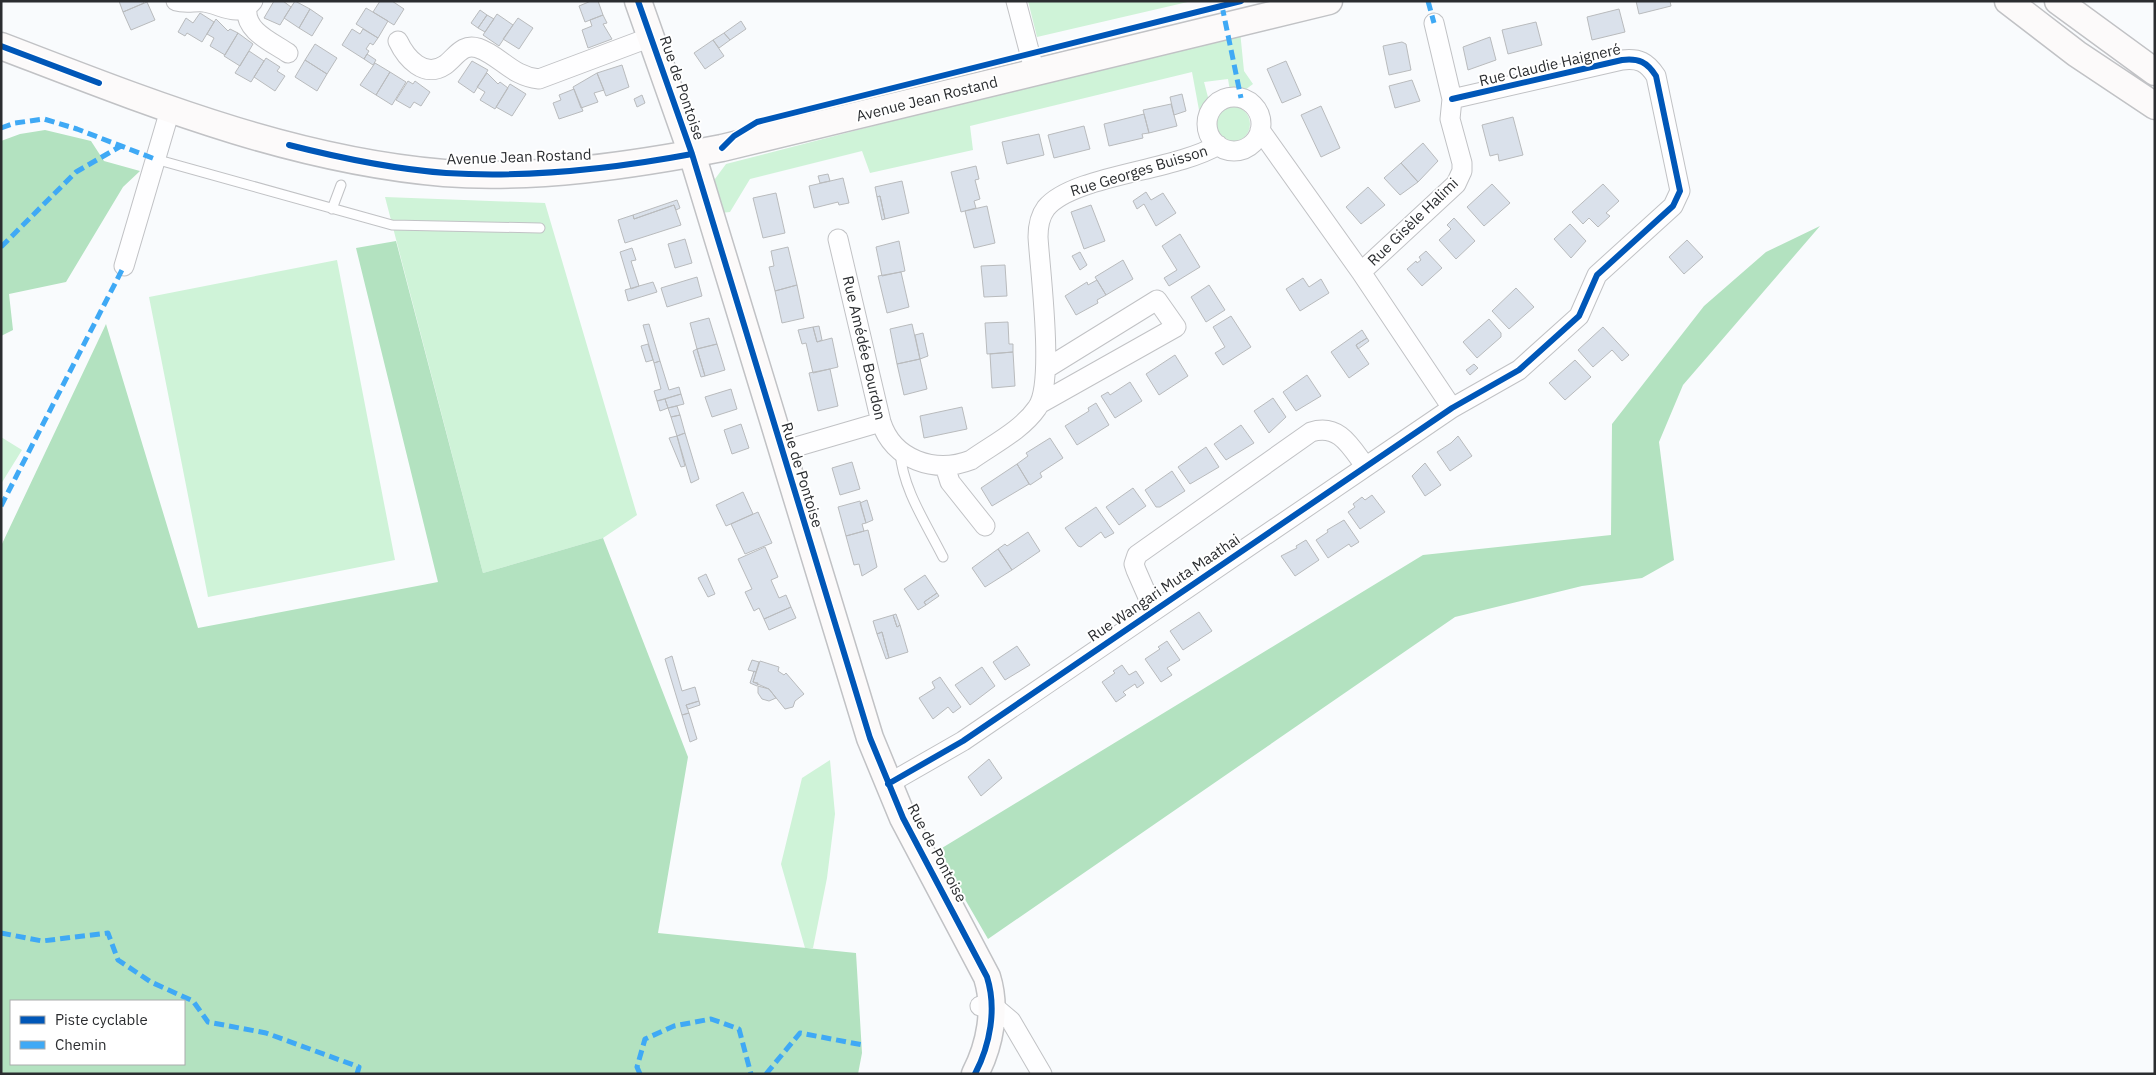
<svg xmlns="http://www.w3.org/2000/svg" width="2156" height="1075" font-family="'IBM Plex Sans',sans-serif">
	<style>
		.green { fill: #cff3d8 }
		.forest { fill: #b3e2c0; fill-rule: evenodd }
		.building { fill: #dae1eb; stroke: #b9bbbd }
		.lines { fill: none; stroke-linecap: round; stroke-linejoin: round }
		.lane-casing { stroke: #c1c2c5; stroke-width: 11 }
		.street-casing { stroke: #c1c2c5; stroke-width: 21 }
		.secondary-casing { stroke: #c1c2c5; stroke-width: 29 }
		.lane { stroke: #fefeff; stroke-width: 9 }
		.street { stroke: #fefeff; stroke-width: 19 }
		.secondary { stroke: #fcfafa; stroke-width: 26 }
		.quiet { stroke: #3fa9f5; stroke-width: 5; stroke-dasharray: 10 5; stroke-linecap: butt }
		.cycleway-casing { stroke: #fff; stroke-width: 9 }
		.cycleway { stroke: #0057b8; stroke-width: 6 }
		.labels { text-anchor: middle; stroke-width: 4; stroke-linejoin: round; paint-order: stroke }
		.street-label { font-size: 15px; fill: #2b2d30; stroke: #fff }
	</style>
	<rect width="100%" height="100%" fill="#f9fbfd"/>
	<path class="green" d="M1028,1H1192L1037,37Z
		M1240,31L1244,71L1253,84L1245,90L1230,91L1228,79L1204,82L1209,101L1199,110L1192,72L970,126L973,150L870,173L862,151L750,179L730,212L721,213L712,183L726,164Z
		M1214 124a18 18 0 1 1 36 0a18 18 0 1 1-36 0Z
		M385,197L545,203L637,515L603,538L483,573Z
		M337,260L395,560L208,597L149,297Z
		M1,437L22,450L1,484Z
		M830,760L835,814L827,878L813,948H805L781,864L802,778Z"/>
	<path class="forest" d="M45,130L91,141L104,161L140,171L123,187L66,282L9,294L13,330L1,336V141L20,134Z
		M1820,226L1683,385L1659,442L1674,560L1642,578L1582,586L1455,617L988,939L937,851L1423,555L1611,535L1612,424L1704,306L1766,252Z
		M396,241L483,573L603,538L688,757L658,933L856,953L862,1053L858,1074H1V546L106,324L198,628L438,582L356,248ZM11,1001H184V1064H11Z"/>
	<path class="building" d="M119,1H143L144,3L123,12Z
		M274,1H283L291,7L280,25L264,18Z
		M295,1L310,9L299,28L284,18Z
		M380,1H392L404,9L394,25L373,12Z
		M591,1H598L603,15L585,22L579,6Z
		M1636,1H1670L1671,6L1639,14Z
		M147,2L155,20L131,30L123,12Z
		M366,8L388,21L378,38L356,24Z
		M310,9L323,18L312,36L299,28Z
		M1619,9L1625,32L1592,40L1587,17Z
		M480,10L487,15L478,28L471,23Z
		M200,13L214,22L202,42L187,33L185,36L178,32L186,18L193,23Z
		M497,14L513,25L499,46L483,35Z
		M487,15L494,19L485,32L478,28Z
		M603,15L607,23L603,24L612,39L588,48L582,30L592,26L590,20Z
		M518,18L533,28L519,49L503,39Z
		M216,19L228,31L230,29L238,33L225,55L210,46L214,38L207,34Z
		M741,21L746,29L730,40L724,33Z
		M1536,22L1542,45L1508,54L1502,30Z
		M352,29L360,34L363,29L378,38L373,45L370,43L366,49L369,51L364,59L342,45Z
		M238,33L253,44L240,66L224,56Z
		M724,33L730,40L719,48L713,40Z
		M1490,37L1496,60L1468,70L1463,47Z
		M713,40L724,56L705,69L694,53Z
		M1402,42L1406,44L1411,70L1389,75L1383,46Z
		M315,44L337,58L327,74L305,60Z
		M249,51L264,61L251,82L235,73Z
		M367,54L376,60L373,65L364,59Z
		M266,58L280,67L277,71L285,76L275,91L254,77Z
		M305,60L327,74L317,91L295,77Z
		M472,61L488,70L474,93L458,82Z
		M1286,61L1301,95L1282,103L1267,69Z
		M375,63L390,72L376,95L360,85Z
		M622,65L629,87L606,96L597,73Z
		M390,72L406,82L392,105L376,95Z
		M487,73L498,84L500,82L508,88L495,109L480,100L485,92L477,87Z
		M597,73L604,90L594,93L598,102L581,108L573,87Z
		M1412,80L1420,101L1395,108L1389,86Z
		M408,81L413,84L415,81L430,92L421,106L414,102L410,108L396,100Z
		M510,84L526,94L512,116L496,107Z
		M574,89L583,111L559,119L553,103L561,100L559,95Z
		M1182,94L1186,111L1174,115L1170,97Z
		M642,95L645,103L637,107L634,99Z
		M1171,104L1177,126L1149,133L1143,110Z
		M1321,106L1340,148L1321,157L1301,115Z
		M1144,114L1149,133L1142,134L1143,138L1109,146L1104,124Z
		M1513,117L1523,155L1499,161L1498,154L1490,156L1482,125Z
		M1084,126L1090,149L1054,158L1048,135Z
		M1039,134L1044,155L1007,164L1002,142Z
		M1423,143L1438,161L1418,182L1401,163Z
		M1401,163L1418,182L1400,195L1384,178Z
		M976,166L979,179L975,180L980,199L974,201L976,208L961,212L951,172Z
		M828,174L830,181L820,183L818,176Z
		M843,178L849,203L839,205L838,202L814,208L809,186Z
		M902,181L909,213L885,219L880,196L877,197L875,187Z
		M1492,184L1510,203L1484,226L1467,207Z
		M1603,184L1619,201L1606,213L1610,216L1598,227L1589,218L1583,224L1572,212Z
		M1368,187L1385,205L1361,224L1346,207Z
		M1146,192L1151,200L1163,193L1176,213L1156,226L1144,204L1137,209L1133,201Z
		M776,193L785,233L763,238L753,198Z
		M880,196L885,219L882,220L877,197Z
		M677,200L680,208L676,210L674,205L634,219L633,215Z
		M674,205L681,225L625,243L618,220L633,215L634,219Z
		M1091,205L1105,241L1084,249L1071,212Z
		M987,206L995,243L974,248L965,211Z
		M1454,218L1475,241L1456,259L1439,240L1451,229L1447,225Z
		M1570,224L1586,241L1571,258L1554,239Z
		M1180,234L1200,267L1169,286L1164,278L1177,270L1162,246Z
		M685,239L692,263L675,268L668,244Z
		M1687,240L1703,257L1684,274L1669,257Z
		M899,241L905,271L882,276L876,247Z
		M788,247L797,285L775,291L769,267L774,266L771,251Z
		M632,248L636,260L631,261L639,286L631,289L620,252Z
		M1426,251L1442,268L1422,286L1407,269L1416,261L1417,263L1421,260L1419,257Z
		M1080,252L1087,265L1080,270L1072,256Z
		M1123,260L1133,279L1106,295L1095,277Z
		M1005,265L1007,296L984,297L981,266Z
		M901,272L909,307L887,313L878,276Z
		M697,277L702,296L667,307L661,288Z
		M1303,278L1309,287L1321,279L1329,293L1300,311L1286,289Z
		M1097,280L1106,295L1097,300L1098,303L1076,315L1065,296L1087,282L1088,285Z
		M653,282L657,292L628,301L625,290Z
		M797,285L804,318L782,323L775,291Z
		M1209,285L1225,310L1206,322L1191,297Z
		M1516,288L1534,307L1509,329L1492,311Z
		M1231,316L1251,347L1223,365L1215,353L1225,347L1213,327Z
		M709,318L717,344L697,349L690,323Z
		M1489,319L1501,333V337L1477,358L1463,342Z
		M1008,322L1009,344H1013V352L987,354L985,323Z
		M649,324L660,361L654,363L643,325Z
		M912,324L920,359L897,364L890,329Z
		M819,326L822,340L817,342L813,327Z
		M813,327L817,342L832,338L838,367L813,373L806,343L802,344L798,330Z
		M1603,327L1629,355L1622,361L1612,350L1593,367L1578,350Z
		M1362,330L1367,338L1356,345L1369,364L1349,378L1331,352Z
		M923,333L928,356L920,359L915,335Z
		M1367,338L1369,341L1358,349L1356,345Z
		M648,344L653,360L646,362L641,346Z
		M717,344L725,370L705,376L697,349Z
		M697,349L705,376L701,377L693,351Z
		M1013,352L1015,386L992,388L990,354Z
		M1175,355L1188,376L1159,395L1146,374Z
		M920,359L927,389L904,395L897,364Z
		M1575,360L1591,377L1565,400L1549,383Z
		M660,361L669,390L679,387L681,394L657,401L654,391L661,389L654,363Z
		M1474,364L1478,368L1470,375L1466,370Z
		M830,369L838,406L818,411L809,373Z
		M1307,375L1321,396L1296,411L1283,392Z
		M1130,382L1142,401L1115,418L1101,396L1108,392L1110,395Z
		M731,389L737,409L712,417L705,397Z
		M681,394L684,404L668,408L665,399Z
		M1273,398L1286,417L1269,433L1254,411Z
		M665,399L668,408L660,411L657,401Z
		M1096,403L1109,425L1077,445L1065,426L1089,411L1088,408Z
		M677,406L680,415L671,417L668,408Z
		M962,407L967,429L924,438L920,416Z
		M680,415L685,433L677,436L671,417Z
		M741,424L749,448L732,454L724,430Z
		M1241,425L1254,443L1226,460L1214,444Z
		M685,433L699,479L691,483L677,436Z
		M677,436L685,466L681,467L669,438Z
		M1458,436L1472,456L1450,471L1437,452L1451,443Z
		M1050,438L1063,458L1040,473L1042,477L1030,485L1017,464L1028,456L1026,453Z
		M1206,447L1219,467L1190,484L1178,467Z
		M852,462L860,489L840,495L832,468Z
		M1425,463L1441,485L1425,496L1412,476Z
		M1017,464L1029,484L992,506L981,488Z
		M1172,471L1185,491L1160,507H1156L1145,490Z
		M1133,488L1146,506L1119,525L1106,507Z
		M743,492L753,514L726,526L716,505Z
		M1372,495L1385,512L1360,529L1348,512L1355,507L1353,504L1362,497L1365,500Z
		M867,500L873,520L866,523L860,503Z
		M860,501L866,523L862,524L864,531L846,536L838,507Z
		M1096,507L1114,533L1105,538L1101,532L1081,547L1078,546L1065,528Z
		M758,512L772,543L745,554L731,524Z
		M1344,520L1359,542L1351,547L1349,544L1328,558L1316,540L1328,532L1327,530Z
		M868,530L877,567L862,576L859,564L854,565L846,536Z
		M1028,532L1040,551L1012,570L998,549L1005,544L1007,546Z
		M1306,540L1319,560L1295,576L1281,556L1297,548L1296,546Z
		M765,547L778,577L771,580L779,598L786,595L791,607L764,619L759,608L754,611L745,592L752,589L738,559Z
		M998,549L1012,570L985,587L972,568Z
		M706,574L715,594L708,597L698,578Z
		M925,575L937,593L924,602L926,605L918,610L904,589Z
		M937,593L939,596L926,605L924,602Z
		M791,607L796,618L769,630L764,619Z
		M1199,612L1212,631L1183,650L1170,631Z
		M896,614L900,625L897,627L893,615Z
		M893,615L897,627L900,625L908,652L889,658L882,632L877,634L873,621Z
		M882,632L889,658L886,659L877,634Z
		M1167,641L1180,660L1167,668L1172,675L1161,682L1145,659L1160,649L1158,647Z
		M1017,646L1030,665L1005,680L993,662Z
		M672,656L682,691L695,687L699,701L686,705L689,713L682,715L665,659Z
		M752,660L759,662L756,672L748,670Z
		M760,661L779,667L778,671L784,675L786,673L804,694L795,701L793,707L785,709L769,689L753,682Z
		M1122,665L1129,675L1136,671L1144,683L1137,688L1135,684L1123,692L1126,695L1116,702L1102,682L1115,673L1113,671Z
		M982,667L995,686L970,705L955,685Z
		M754,671L756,672L753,682L758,683L757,686L750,683Z
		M940,677L961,707L953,713L948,707L933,719L919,698L935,688L932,682Z
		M758,686L769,689L776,698L769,701L762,699L758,693Z
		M699,701L700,705L688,709L686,705Z
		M689,713L697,739L690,742L682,715Z
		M989,759L1002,778L981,796L968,777Z"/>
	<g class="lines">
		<defs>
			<path id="lane" d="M155,159L392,225L540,228
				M332,209L341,185
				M900,452C903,490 926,523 943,557"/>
			<path id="street" d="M176,1C186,4 195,1 204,2C223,5 238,19 253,1
				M1016,1L1035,73
				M247,8C244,31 272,42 288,53
				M398,41C406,58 424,79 445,65C456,57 462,43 478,48C501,56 511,76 539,79L651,37
				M1207 124a27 27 0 1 1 54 0a27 27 0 1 1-54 0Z
				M1260,130L1361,272L1452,408
				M838,239L881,422C893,460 935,474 971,460C992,445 1022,430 1037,408C1055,384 1040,271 1038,237C1038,227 1040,216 1046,208C1073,175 1175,171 1218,145
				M124,266L170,110
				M1361,272L1456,184L1462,171V163L1450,119L1452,99L1434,23
				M1041,403L1176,327L1157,300L1047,368
				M782,451L881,422
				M945,466L950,482L985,526
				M1154,611L1136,570L1134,564L1137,555L1311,432C1339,423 1351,447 1365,466
				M888,784L963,741L1452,408L1519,370L1579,316L1597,275L1673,206L1680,191L1656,76C1647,62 1639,58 1622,60L1452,99
				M980,1006L998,1010L1011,1021L1042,1074"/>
			<path id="secondary" d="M638,1L692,154L870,738L903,818L987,977C997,1009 990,1045 975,1074
				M2008,1L2077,54L2155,106
				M2058,1L2155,72
				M1,46C145,101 289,160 444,173C534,180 634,165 722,148L1329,1"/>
		</defs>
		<use href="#lane" class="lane-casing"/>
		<use href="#street" class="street-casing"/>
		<use href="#secondary" class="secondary-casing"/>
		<use href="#lane" class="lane"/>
		<use href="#street" class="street"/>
		<use href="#secondary" class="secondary"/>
		<path class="quiet" d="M1428,1L1434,23
			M1222,6L1241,98
			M1,128L15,123L44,119L77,129L155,159
			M1,247L76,172L121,146
			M1,506L124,266
			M1,933L42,941L108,933L118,960L151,982L193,1001L208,1022L266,1033L359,1067L357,1074
			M640,1074L637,1067L645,1039L674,1026L711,1019L739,1029L751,1074
			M766,1074L800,1033L863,1045"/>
		<defs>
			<path id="cycleway" d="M638,1L692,154L870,738L903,818L987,977C997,1009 990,1045 975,1074
				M1,46L99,83
				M289,145C340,158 393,169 446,173C527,178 612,169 692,154
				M722,148L734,136L757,122L1241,1
				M888,784L963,741L1452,408L1519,370L1579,316L1597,275L1673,206L1680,191L1656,76C1647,62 1639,58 1622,60L1452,99"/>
		</defs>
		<use href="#cycleway" class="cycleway-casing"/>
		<use href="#cycleway" class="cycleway"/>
	</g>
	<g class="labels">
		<g class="street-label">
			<text transform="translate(1550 65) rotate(-13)" y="5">Rue Claudie Haigneré</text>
			<text transform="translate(682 88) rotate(71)" y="5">Rue de Pontoise</text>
			<text transform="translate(927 99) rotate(-14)" y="5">Avenue Jean Rostand</text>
			<text transform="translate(519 157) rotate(-2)" y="5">Avenue Jean Rostand</text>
			<text transform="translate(1139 171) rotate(-17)" y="5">Rue Georges Buisson</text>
			<text transform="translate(1413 222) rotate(-44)" y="5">Rue Gisèle Halimi</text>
			<text transform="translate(864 348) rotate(77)" y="5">Rue Amédée Bourdon</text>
			<text transform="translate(802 475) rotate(73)" y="5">Rue de Pontoise</text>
			<text transform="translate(1164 588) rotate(-34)" y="5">Rue Wangari Muta Maathai</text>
			<text transform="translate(937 853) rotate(62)" y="5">Rue de Pontoise</text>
		</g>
	</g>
	<rect width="2156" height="1075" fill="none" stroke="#2b2d30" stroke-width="5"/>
	<rect x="10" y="1000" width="175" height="65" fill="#ffffff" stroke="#aaabac"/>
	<rect x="20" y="1016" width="25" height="8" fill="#0057b8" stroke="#aaabac"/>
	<text x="55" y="1025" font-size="15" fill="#2b2d30">Piste cyclable</text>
	<rect x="20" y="1041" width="25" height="8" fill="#3fa9f5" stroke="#aaabac"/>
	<text x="55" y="1050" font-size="15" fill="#2b2d30">Chemin</text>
</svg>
